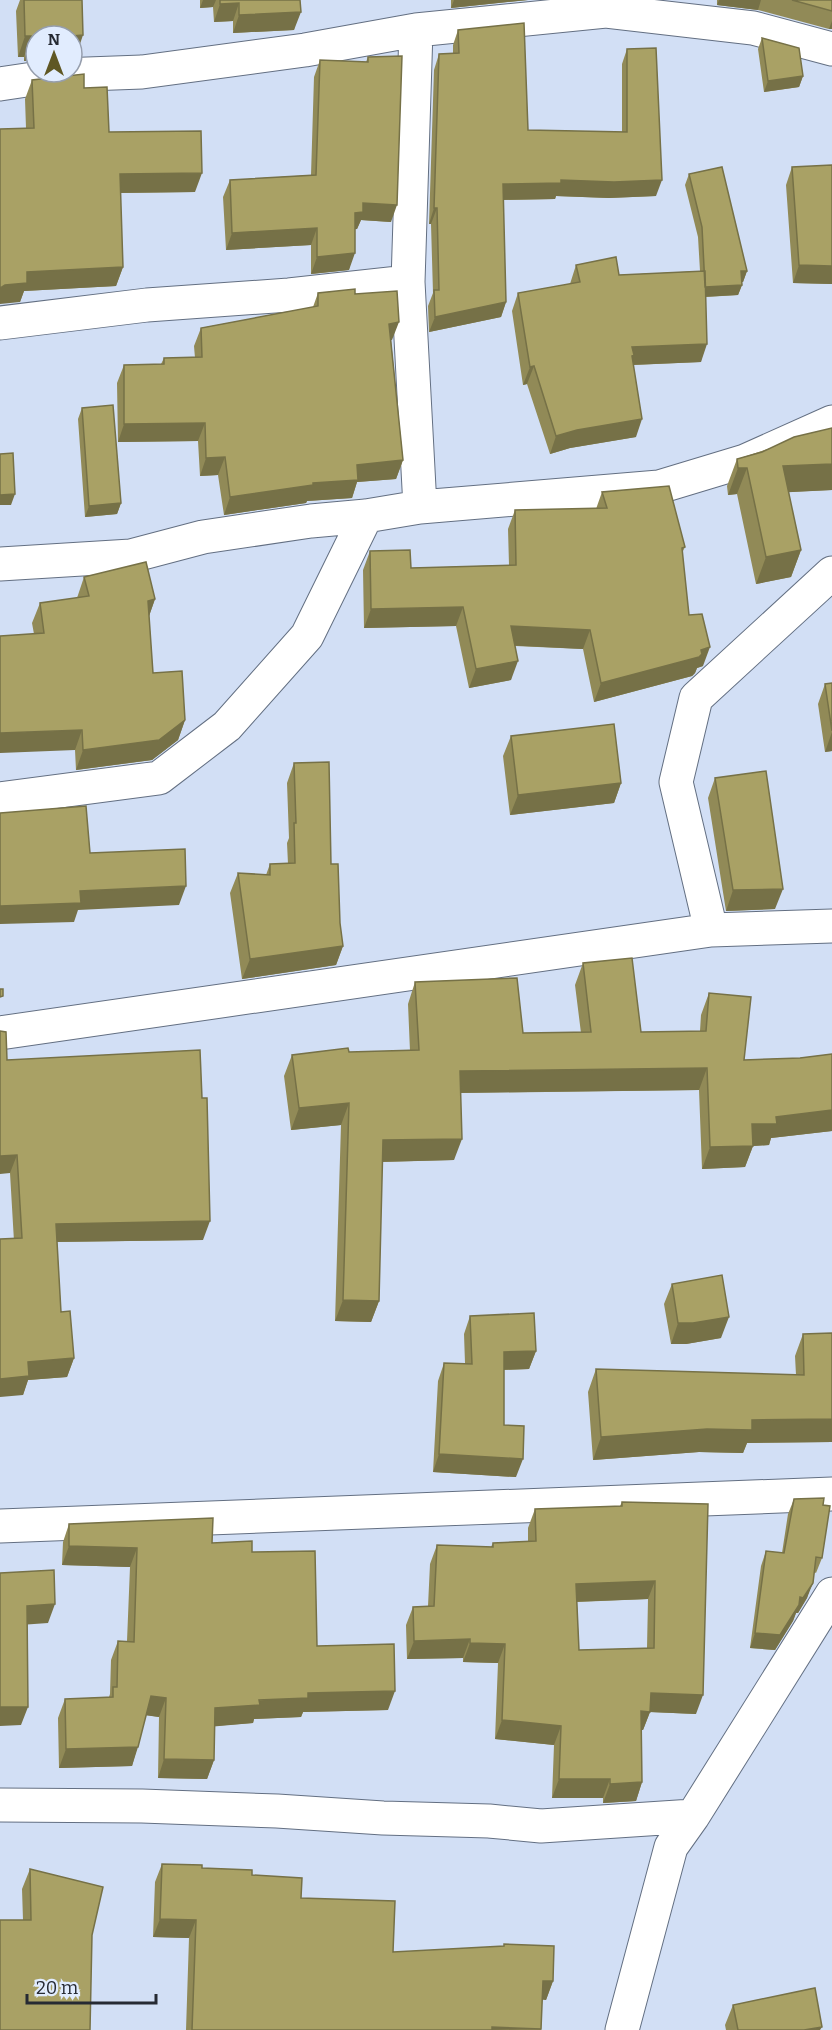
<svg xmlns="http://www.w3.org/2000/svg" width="832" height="2030" font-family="Bitter,serif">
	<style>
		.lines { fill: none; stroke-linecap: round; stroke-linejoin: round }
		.street-casing { stroke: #636f82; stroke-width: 35 }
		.street { stroke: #fff; stroke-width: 33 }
		.wall { fill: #918a57; fill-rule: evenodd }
		.shaded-wall { fill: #767147 }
		.building { fill: #a9a165; stroke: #767147; stroke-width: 1.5; fill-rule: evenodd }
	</style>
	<rect width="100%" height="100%" fill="#d2dff5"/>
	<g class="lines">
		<defs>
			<path id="street" d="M416,30L408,282L420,507
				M0,84L60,75L142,72L305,50L416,30L606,11L753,28L832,49
				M0,323L147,305L289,295L408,282
				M0,564L131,556L203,537L311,521L366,516L420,507L659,487L745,461L832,422
				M0,799L159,778L227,726L307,636L366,516
				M711,930L676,782L696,698L832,573
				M0,1033L711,930L832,926
				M0,1526L832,1494
				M0,1805L142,1806L277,1811L383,1818L489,1821L541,1826L693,1816
				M622,2030L671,1847L693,1816L832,1594"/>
		</defs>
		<use href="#street" class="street-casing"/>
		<use href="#street" class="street"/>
	</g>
	<path class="wall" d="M20,0H82L76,56L24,61V57H18L16,11Z
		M200,0H300L294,30L233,33V21L214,22L213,7L200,8Z
		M451,0H528L451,8Z
		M717,0H832V29H829L758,10L717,5Z
		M458,30L528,130L622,132V64L627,49L656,196L609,198L556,196L555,199L503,200L506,302L501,317L429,332L428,306L433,293L431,224H429L434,70L439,54L453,53V45Z
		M762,38L803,76L799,87L764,92L758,49Z
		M368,57L391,222L361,220L357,229H355L349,270L311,274V245L226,250L223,197L230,180L311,175L314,77L320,60L366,62Z
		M32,80L84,88L109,132L195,192L120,193L123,267L116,286L24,291L20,302L26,128L25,99Z
		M792,167L832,284L793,283L786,185Z
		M689,174L747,271L743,282H742V285L738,295L706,297L701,362L633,365L636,437L570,448L550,454L527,384L523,385L512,311L518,293L570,284L576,265L619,275L700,271L698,237L685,185Z
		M318,293L355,294L392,340H391L403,460L396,479L357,482L352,498L307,501L306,503L224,515L218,475L200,476L198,441L118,442L117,383L124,365L161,364L164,358H195L194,346L201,328L313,307Z
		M82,408L121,503L117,514L85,517L78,419Z
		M832,428V490L788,492L801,550L791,577L756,584L737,494L728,495L727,486L737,459Z
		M602,492L685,547L682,553L689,615L703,666L697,668L695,673L692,676L594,702L583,649L515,646L511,680L469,688L456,626L364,628L363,570L370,551L411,568L509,565L508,529L515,510L596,509Z
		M84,577L155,599L149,616L153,673L185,720L178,740L152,760L76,770L75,750L34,634L32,623L40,603L77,598Z
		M832,683V751L825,752L818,704L825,684Z
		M511,736L621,783L614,803L510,815L503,756Z
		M294,763L331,864L343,946L336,965L242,979L230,893L238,873L266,875L270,864H288L287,843L289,838L287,783Z
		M715,778L775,909L726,911L708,798Z
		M583,963L641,1032L700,1031L701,1015L709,993L744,1060L800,1058L832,1054V1131L771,1138L769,1145L753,1146L745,1167L702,1169L699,1090L460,1093L454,1160L382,1162L379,1301L371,1322L335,1321L341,1125L291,1130L284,1076L292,1055L410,1051L408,1004L415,982L523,1033H581L575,985Z
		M7,1060L203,1240L57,1242L61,1312L74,1358L67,1377L28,1380L23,1395L10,1173Z
		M672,1284L721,1338L686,1344H671L664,1304Z
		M470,1316L536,1351L529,1369L504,1370V1425L516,1477L433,1472L438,1381L444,1363H465L464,1334Z
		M803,1334L832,1442L747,1443L743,1453L699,1452L593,1460L588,1392L596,1369L796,1375L795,1356Z
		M794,1499L823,1505L822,1558L816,1573L814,1572L807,1598L798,1613H796L793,1621L775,1650L750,1648L761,1566L766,1551L782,1553L788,1514Z
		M622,1502H632L696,1714L650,1712L643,1730H642V1782L636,1801L603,1803V1798H552L554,1745L495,1739L498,1663L463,1662V1658L407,1659L406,1625L413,1607L428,1606L430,1564L437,1545L491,1547L493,1543L528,1541V1528L535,1509L620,1506ZM648,1599L647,1648L579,1650L577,1602Z
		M69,1524L212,1543L252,1552L317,1646L388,1710L303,1712L301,1717L254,1719L253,1723L214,1726V1760L207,1779L158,1778L159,1717L146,1715L132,1766L59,1768L58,1718L65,1699L109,1697L110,1694L111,1660L118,1641H127L130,1567L62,1565L63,1542Z
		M162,1864L252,1875L301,1898L393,1952L553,1981L546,2000L542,1999L541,2030H186L189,1938L153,1937L155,1882Z
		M30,1869L92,1935L23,1920L22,1889Z
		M733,2005L820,2030H726L725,2025Z"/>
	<path class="shaded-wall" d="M203,0H216L213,7L200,8Z
		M454,0H528L451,8Z
		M719,0H761L758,10L717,5Z
		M239,3L233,21L214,22L220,4Z
		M301,12L294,30L233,33L239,15Z
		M832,21V29H829Z
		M83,35L76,56H72V36Z
		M25,36H31L24,57H18Z
		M36,40V60L24,61L31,41Z
		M803,76L799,87L764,92L768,81Z
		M202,173L195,192L113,193L120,174Z
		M561,180H662L656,196L609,198L556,196L555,199L497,200L503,184Z
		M363,203L397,205L391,222L361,220L357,229L349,230L355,213Z
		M434,208H437L431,224H429Z
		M317,228L311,245L226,250L232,233Z
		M355,253L349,270L311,274L317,257Z
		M799,265L832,266V284L793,283Z
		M123,267L116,286L24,291L20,302L0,304V288L27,272Z
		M741,271H747L743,282L737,281Z
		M742,285L738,295L701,297L705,287Z
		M506,302L501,317L429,332L435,317Z
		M399,322L392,340L383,342L389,324Z
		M707,344L701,362L630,365L632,347Z
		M534,366L527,384L523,385L530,367Z
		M642,419L636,437L570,448L550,454L556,436L577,430Z
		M205,423L198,441L118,442L124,424Z
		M225,457L218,475L200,476L206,458Z
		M403,460L396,479L357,482L352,498L307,501L306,503L224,515L230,497L313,483L357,465Z
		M832,464V490L773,493L783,466Z
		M738,468H747L737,494L728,495Z
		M15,494L11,505H0V495Z
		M121,503L117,514L85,517L89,506Z
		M801,550L791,577L756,584L766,557Z
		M155,599L148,619V601Z
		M463,607L456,626L364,628L371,609Z
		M511,626L590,630L583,649L504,645Z
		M710,647L703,666L697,668L695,673L692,676L594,702L601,683Z
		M518,661L511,680L469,688L476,669Z
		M185,720L178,740L152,760L76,770L83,750Z
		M82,730L75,750L0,753V733Z
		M832,732V751L825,752Z
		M621,783L614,803L510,815L518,795Z
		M186,886L179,905L78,910L74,922L0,924V906L80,891Z
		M783,889L775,909L726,911L733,890Z
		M343,946L336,965L242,979L250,959Z
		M707,1068L699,1090L452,1093L460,1071Z
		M349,1103L341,1125L291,1130L299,1108Z
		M832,1110V1131L771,1138L769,1145L753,1146L745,1167L702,1169L710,1147L752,1124L776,1117Z
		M462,1139L454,1160L375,1162L383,1140Z
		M17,1155L10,1173L0,1174V1156Z
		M210,1221L203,1240L49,1242L56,1224Z
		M343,1300L379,1301L371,1322L335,1321Z
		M729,1317L721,1338L686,1344H671L678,1323Z
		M536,1351L529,1369L497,1370L504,1352Z
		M74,1358L67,1377L28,1380L23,1395L0,1397V1379L28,1362Z
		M832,1419V1442L747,1443L743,1453L699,1452L593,1460L601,1437L752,1420Z
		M439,1454L523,1459L516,1477L433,1472Z
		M69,1546L137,1548L130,1567L62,1565Z
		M655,1581L648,1599L569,1602L576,1584Z
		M813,1583L807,1598L798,1613H796L793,1621L775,1650L750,1648L755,1633L800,1597Z
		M55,1604L48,1623L20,1625L27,1606Z
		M470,1639L463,1658L407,1659L414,1641Z
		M470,1643L505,1644L498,1663L463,1662Z
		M395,1691L388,1710L303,1712L301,1717L254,1719L253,1723L208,1727L215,1708L308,1693Z
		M651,1693L703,1695L696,1714L650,1712L643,1730H634L641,1711Z
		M151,1696L166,1698L159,1717L144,1715Z
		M0,1707H28L21,1725L0,1726Z
		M502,1720L561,1726L554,1745L495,1739Z
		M138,1747L132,1766L59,1768L66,1749Z
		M164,1759L214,1760L207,1779L158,1778Z
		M559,1779H610L603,1798H552Z
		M642,1782L636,1801L603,1803L610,1784Z
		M160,1919L196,1920L189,1938L153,1937Z
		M543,1981H553L546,2000L537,1999Z
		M492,2027L541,2029L491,2030Z
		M822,2027L820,2030H804Z"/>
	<path class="building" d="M24,0H82L83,35L72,36H36V40L31,41V36H25Z
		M220,0H300L301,12L239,15V3L220,4Z
		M792,0H832V11Z
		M524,23L528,130L627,132V49L656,48L662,180L614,182L561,180V183L503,184L506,302L435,317L434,290H439L437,208H434L439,54L459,53L458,30Z
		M762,38L799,48L803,76L768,81Z
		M402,56L397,205L363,203V212L355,213V253L317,257V228L232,233L230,180L316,175L320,60L368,62V57Z
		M84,74V88L107,87L109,132L201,131L202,173L120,174L123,267L27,272V283L5,285L0,288V129L34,128L32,80Z
		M832,165V266L799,265L792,167Z
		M722,167L747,271H741L742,285L705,287L702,227L689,174Z
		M616,257L619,275L705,271L707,344L632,347L634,355L632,356L642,419L577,430L556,436L534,366L530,367L518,293L580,282L576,265Z
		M355,289V294L397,291L399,322L389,324L403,460L357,465L358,480L313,483V485L230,497L225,457L206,458L205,423L124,424V365L164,364V358L202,357L201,328L318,306V293Z
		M113,405L121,503L89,506L82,408Z
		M832,428V464L783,466L801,550L766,557L747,468H738L737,459L762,452L794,437Z
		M13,453L15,494L0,495V454Z
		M669,486L685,547L682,548L689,615L702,614L710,647L701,650L702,654L699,657L601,683L590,630L511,626L518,661L476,669L463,607L371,609L370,551L410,550L411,568L516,565L515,510L607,508L602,492Z
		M146,562L155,599L148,601L153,673L182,671L185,720L159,740L83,750L82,730L0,733V636L44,633L40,603L89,596L84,577Z
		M832,683V731L825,684Z
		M614,724L621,783L518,795L511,736Z
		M329,762L331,864H338L340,923L343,946L250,959L238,873L270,875V864L295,863L294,823H296L294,763Z
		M766,771L783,889L733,890L715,778Z
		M86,806L90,853L185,849L186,886L80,891L81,903L0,906V813Z
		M632,958L641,1032L706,1031L709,993L751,997L744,1060L800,1058L832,1054V1110L776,1117L777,1124H752L753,1146L710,1147L707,1068L460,1071L462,1139L383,1140L379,1301L343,1300L349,1103L299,1108L292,1055L348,1048L349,1052L419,1050L415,982L517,978L523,1033L591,1032L583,963Z
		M0,989H3V996L0,997Z
		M0,1031L6,1032L7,1060L200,1050L202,1098H207L210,1221L56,1224L61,1312L70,1311L74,1358L28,1362L29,1376L0,1379V1239L22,1238L17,1155L0,1156Z
		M722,1275L729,1317L693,1323H678L672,1284Z
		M534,1313L536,1351L504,1352V1425L524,1426L523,1459L439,1454L444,1363L472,1364L470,1316Z
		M832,1333V1419L752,1420V1430L707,1429L601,1437L596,1369L804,1375L803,1334Z
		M824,1498L823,1505L830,1506L822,1558L816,1557L813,1583L803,1598L800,1597L799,1605L780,1635L755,1633L766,1551L784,1553L794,1499Z
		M622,1502L708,1504L703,1695L651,1693L650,1712L641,1711L642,1782L610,1784V1779H559L561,1726L502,1720L505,1644L470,1643V1639L414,1641L413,1607L434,1606L437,1545L493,1547V1543L536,1541L535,1509L622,1506ZM655,1581L654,1648L579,1650L576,1584Z
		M213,1518L212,1543L252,1541V1552L315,1551L317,1646L394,1644L395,1691L308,1693V1698L259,1700L260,1705L215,1708L214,1760L164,1759L166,1698L151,1696L138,1747L66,1749L65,1699L113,1697V1687H117L118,1641L134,1642L137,1548L69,1546V1524Z
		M54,1570L55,1604L27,1606L28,1707H0V1573Z
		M162,1864L202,1865V1868L252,1870V1875L302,1878L301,1898L395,1901L393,1952L504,1946V1944L554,1946L553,1981H543L541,2029L492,2027V2030H192L196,1920L160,1919Z
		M30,1869L103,1887L92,1935L90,2030H0V1920H31Z
		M815,1988L822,2027L804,2030H738L733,2005Z"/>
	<g transform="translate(54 54)"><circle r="28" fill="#e1ecfe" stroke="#969ead" stroke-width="1.5"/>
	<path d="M0-4.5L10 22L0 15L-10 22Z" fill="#5f5724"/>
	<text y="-9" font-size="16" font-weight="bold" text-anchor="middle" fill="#262a33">N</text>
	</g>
	<path d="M27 1994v9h129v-9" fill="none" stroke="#262a33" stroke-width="3"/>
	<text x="36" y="1994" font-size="18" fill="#262a33" stroke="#e1ecfe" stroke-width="4.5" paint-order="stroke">20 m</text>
</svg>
